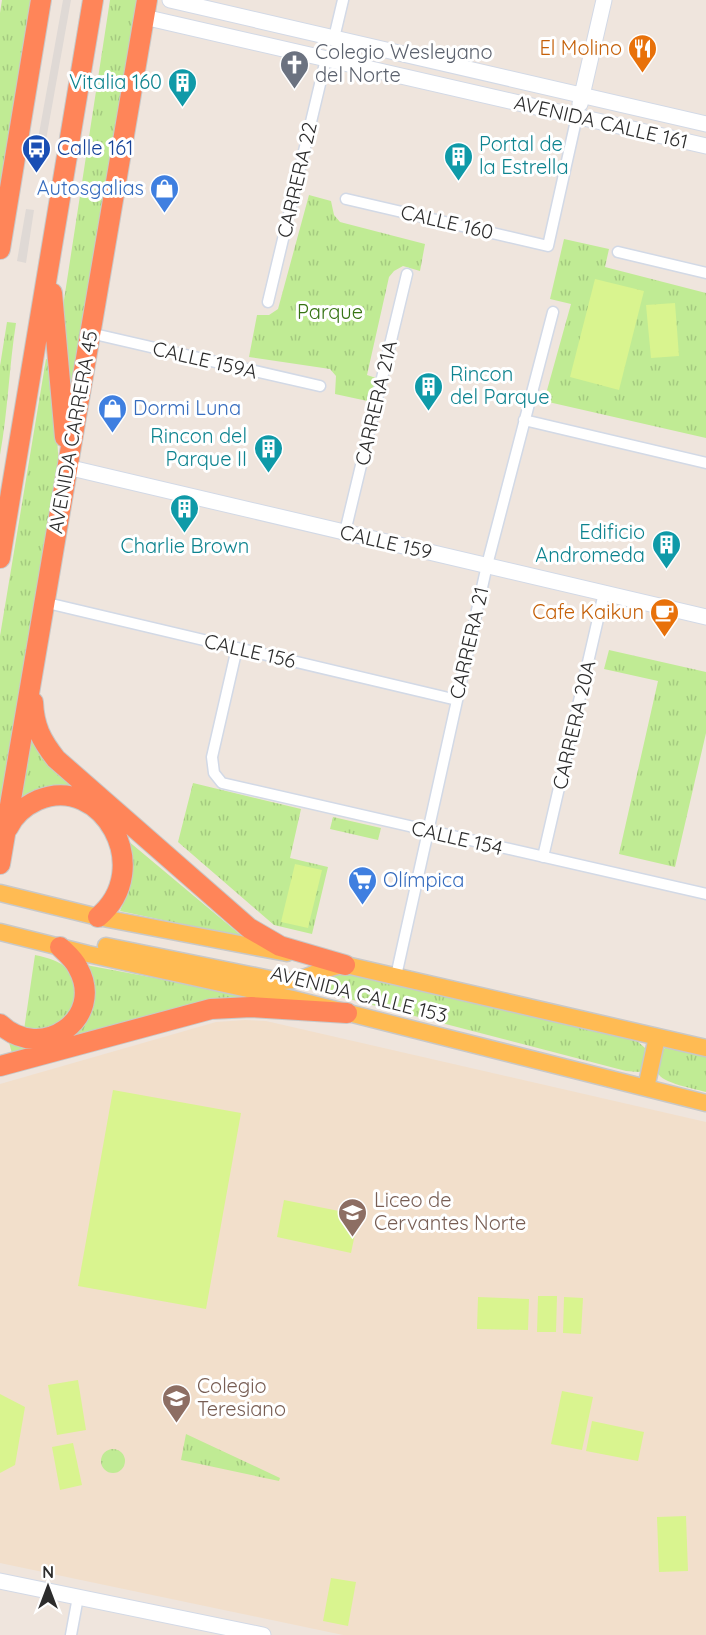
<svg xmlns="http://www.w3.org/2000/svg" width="706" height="1635" font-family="Quicksand,sans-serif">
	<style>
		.education { fill: #f2dfcb }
		.grass { fill: url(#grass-tufts) }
		.pitch { fill: #d9f48f }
		.plaza { fill: #dfd9d5 }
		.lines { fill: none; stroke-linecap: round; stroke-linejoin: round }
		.street-casing { stroke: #d2d9e6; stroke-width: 13 }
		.secondary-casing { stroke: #d2d9e6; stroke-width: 17 }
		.primary-casing { stroke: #c8c8c8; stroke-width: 19 }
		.highway-casing { stroke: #c8c8c8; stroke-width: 22 }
		.street { stroke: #fff; stroke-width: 10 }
		.secondary { stroke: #fff; stroke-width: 15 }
		.primary { stroke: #ffbb53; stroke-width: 16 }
		.highway { stroke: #ff8559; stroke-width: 20 }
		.labels { text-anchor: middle; stroke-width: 6; stroke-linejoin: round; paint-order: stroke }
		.food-label { font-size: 20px; fill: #c56008; stroke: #fff; text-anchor: end }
		.worship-label { font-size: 20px; fill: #5b616d; stroke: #fff; text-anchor: start }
		.culture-label { font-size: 20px; fill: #0d838f; stroke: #fff; text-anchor: end }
		.street-label { font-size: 20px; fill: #2c2c2c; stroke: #fff }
		.transit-label { font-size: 20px; fill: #164399; stroke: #fff; text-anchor: start }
		.shop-label { font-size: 20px; fill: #366cbe; stroke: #fff; text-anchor: start }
		.park-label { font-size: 20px; fill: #367313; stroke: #fff }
		.education-label { font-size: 20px; fill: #785e54; stroke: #fff; text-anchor: start }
	</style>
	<defs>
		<pattern id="grass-tufts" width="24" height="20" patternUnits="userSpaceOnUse" patternTransform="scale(1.5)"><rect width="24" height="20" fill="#c0eb94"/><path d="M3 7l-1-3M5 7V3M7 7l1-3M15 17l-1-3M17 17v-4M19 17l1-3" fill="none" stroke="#a5ca80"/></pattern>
	</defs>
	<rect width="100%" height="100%" fill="#efe5dd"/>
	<path class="education" d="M245,1020L266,1021L706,1122V1635H343L0,1563V1084L216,1022Z"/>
	<path class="grass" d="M2,0H34L0,207V13Z
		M110,0H140L69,413L62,313Z
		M309,195L331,201L334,215L340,222L425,244L420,271L403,266L394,271L389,277L367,375L376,378L372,402L335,394L336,376L330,369L249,357L257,315H269L278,309Z
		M564,239L609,249L605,267L706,293V438L544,401L571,304L550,299Z
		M7,322L16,323C9,367 8,411 0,455V366Z
		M46,359L52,361L59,468L0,820V636Z
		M609,650L706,672V733L675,867L619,854L658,681L604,669Z
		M31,734L85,793C52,783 44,780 18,805Z
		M193,783L301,809L290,858L328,867L312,934L274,925L178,842Z
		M333,817L381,828L378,840L330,829Z
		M121,835L243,937L120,911L130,886L131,857Z
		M35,955C48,958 59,960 68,970C87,990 72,1023 47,1029C40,1031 31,1030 24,1030Z
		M86,965L256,997L13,1057L8,1039H67L76,1033L83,1024Z
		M337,972L636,1040L645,1048L643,1070L639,1072L626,1071L307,988Z
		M670,1046L706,1055V1092C696,1089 661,1083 658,1073C656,1069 658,1064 659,1059C660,1052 662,1048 670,1046Z
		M186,1434L280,1478L279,1481L181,1460Z
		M101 1461a12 12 0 1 1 24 0a12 12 0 1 1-24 0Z"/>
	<path class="pitch" d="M595,279L644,291L619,390L570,377Z
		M675,303L679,356L651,358L646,305Z
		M295,864L322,870L308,928L281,922Z
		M113,1090L241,1113L206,1309L78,1286Z
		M284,1200L359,1215L351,1253L277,1237Z
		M538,1296H557L556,1332H537Z
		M478,1297L529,1299L528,1330L477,1329Z
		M564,1297L583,1298L581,1334L563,1333Z
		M78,1380L86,1430L57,1435L48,1385Z
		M562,1391L593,1397L582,1450L551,1444Z
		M0,1394L25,1407L15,1465L0,1473Z
		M592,1421L644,1432L638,1461L586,1451Z
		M73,1443L82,1485L60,1490L52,1447Z
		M686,1516L688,1571L659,1572L657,1517Z
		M331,1578L356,1582L348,1626L323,1621Z"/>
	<path class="plaza" d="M63,0H71L46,140L38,139Z
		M26,209L34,210L26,263L17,261Z"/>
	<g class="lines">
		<defs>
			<path id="street" d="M334,38L343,0
				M346,199L548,246L577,116
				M618,252L706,273
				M268,302L326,59
				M90,333L320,386
				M524,420L706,463
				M345,532L407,274
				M43,602L457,700
				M237,648L212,757L214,773L222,783L706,894
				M543,857L604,593
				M396,976L487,565L553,312
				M71,1635L78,1597"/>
			<path id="secondary" d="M170,0L706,124
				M144,17L706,146
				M580,104L604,0
				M67,467L706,617
				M0,1581L263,1635"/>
			<path id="primary" d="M0,893L98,917L287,953
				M0,932L88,954L293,999L706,1103
				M106,946L280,981C306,982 319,968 343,965
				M333,962L706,1048
				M646,1088L657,1037"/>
			<path id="highway" d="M0,249L41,0
				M52,293L65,437
				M0,558L93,0
				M33,702C34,726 41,740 56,759L249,928L280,946L345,965
				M8,828C14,815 25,806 38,800C102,773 156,869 98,917
				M0,864L147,0
				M0,1024C41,1063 106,1019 78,968C74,959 66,953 60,947
				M0,1066L211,1009L251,1007L347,1013"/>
		</defs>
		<use href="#street" class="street-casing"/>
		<use href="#secondary" class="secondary-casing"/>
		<use href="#primary" class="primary-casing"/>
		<use href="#highway" class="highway-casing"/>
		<use href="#street" class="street"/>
		<use href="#secondary" class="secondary"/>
		<use href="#primary" class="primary"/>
		<use href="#highway" class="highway"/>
	</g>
	<defs>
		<symbol id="restaurant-pin" viewBox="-11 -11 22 30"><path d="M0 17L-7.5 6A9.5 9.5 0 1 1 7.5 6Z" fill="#e8710a" stroke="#fff"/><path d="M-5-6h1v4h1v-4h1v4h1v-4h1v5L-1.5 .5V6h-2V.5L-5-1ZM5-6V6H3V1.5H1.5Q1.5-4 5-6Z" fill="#fff"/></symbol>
		<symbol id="church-pin" viewBox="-11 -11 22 30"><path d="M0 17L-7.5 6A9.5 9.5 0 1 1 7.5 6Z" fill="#6b7280" stroke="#fff"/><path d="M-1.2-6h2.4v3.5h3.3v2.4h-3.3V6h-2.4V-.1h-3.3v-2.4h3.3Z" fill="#fff"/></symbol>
		<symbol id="building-pin" viewBox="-11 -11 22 30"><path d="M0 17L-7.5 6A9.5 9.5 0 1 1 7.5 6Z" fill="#0f9aa8" stroke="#fff"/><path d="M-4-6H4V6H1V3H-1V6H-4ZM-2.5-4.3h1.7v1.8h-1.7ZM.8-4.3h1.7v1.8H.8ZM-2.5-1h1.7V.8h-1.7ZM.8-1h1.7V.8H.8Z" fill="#fff"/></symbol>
		<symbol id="bus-pin" viewBox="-11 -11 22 30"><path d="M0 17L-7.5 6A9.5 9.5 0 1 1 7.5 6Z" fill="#1a4fb4" stroke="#fff"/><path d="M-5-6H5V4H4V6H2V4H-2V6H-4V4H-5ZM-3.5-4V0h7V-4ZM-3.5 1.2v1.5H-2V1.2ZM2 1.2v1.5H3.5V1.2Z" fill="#fff"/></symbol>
		<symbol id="shop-pin" viewBox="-11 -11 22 30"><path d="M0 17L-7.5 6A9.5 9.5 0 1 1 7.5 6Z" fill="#3f7fe0" stroke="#fff"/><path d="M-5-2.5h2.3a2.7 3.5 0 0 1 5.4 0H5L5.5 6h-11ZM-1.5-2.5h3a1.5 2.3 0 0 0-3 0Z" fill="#fff"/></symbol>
		<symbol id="cafe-pin" viewBox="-11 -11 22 30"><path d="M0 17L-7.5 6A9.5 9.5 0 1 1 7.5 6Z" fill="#e8710a" stroke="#fff"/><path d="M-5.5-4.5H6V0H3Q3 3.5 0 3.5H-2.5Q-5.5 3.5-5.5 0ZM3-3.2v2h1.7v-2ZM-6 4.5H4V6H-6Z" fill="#fff"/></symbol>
		<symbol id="supermarket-pin" viewBox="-11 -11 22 30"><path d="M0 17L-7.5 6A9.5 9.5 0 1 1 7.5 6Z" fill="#3f7fe0" stroke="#fff"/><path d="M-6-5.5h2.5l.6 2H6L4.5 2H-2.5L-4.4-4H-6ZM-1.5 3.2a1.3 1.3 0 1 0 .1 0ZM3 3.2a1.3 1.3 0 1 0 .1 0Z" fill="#fff"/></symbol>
		<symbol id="school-pin" viewBox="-11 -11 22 30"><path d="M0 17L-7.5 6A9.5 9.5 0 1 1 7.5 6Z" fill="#8d6e63" stroke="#fff"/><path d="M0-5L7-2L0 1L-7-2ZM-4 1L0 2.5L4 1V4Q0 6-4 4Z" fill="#fff"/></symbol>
	</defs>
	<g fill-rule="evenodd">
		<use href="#restaurant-pin" x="626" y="32" width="33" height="45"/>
		<use href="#church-pin" x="278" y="48" width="33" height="45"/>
		<use href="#building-pin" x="166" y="66" width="33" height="45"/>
		<use href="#bus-pin" x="20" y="132" width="33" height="45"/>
		<use href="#building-pin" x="442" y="140" width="33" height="45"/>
		<use href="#shop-pin" x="148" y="172" width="33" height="45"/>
		<use href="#building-pin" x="412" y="370" width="33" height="45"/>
		<use href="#shop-pin" x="96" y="392" width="33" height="45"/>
		<use href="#building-pin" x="252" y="432" width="33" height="45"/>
		<use href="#building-pin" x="168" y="492" width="33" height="45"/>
		<use href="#building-pin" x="650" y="528" width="33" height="45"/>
		<use href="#cafe-pin" x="648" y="596" width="33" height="45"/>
		<use href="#supermarket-pin" x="346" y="864" width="33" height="45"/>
		<use href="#school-pin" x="336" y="1196" width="33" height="45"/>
		<use href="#school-pin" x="160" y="1382" width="33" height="45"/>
	</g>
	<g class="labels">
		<g class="food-label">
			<text x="622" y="55">El Molino</text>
			<text x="644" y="619">Cafe Kaikun</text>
		</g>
		<g class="worship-label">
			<text x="315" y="59">Colegio Wesleyano<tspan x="315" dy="23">del Norte</tspan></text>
		</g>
		<g class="culture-label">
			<text x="162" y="89">Vitalia 160</text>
			<text x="479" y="151" text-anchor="start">Portal de<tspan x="479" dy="23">la Estrella</tspan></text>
			<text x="450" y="381" text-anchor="start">Rincon<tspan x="450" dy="23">del Parque</tspan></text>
			<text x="247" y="443">Rincon del<tspan x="247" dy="23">Parque II</tspan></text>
			<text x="645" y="539">Edificio<tspan x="645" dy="23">Andromeda</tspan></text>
			<text x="185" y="553" text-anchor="middle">Charlie Brown</text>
		</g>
		<g class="street-label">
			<text transform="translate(601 122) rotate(13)" y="7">AVENIDA CALLE 161</text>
			<text transform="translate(297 180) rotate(-77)" y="7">CARRERA 22</text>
			<text transform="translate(447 222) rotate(13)" y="7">CALLE 160</text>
			<text transform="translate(205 360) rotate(13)" y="7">CALLE 159A</text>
			<text transform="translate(376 403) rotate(-77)" y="7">CARRERA 21A</text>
			<text transform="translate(73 432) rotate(-80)" y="7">AVENIDA CARRERA 45</text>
			<text transform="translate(386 542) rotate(13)" y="7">CALLE 159</text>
			<text transform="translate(469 643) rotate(-77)" y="7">CARRERA 21</text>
			<text transform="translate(250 651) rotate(13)" y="7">CALLE 156</text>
			<text transform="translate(574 725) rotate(-77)" y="7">CARRERA 20A</text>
			<text transform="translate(457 838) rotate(13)" y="7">CALLE 154</text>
			<text transform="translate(359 994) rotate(14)" y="7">AVENIDA CALLE 153</text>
		</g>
		<g class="transit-label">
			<text x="57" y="155">Calle 161</text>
		</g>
		<g class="shop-label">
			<text x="144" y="195" text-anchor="end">Autosgalias</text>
			<text x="133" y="415">Dormi Luna</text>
			<text x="383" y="887">Olímpica</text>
		</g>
		<g class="park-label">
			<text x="330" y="319">Parque</text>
		</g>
		<g class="education-label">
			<text x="374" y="1207">Liceo de<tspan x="374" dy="23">Cervantes Norte</tspan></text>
			<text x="197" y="1393">Colegio<tspan x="197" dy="23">Teresiano</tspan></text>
		</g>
	</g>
	<g transform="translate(48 1587)" stroke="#ffffff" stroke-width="4.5" paint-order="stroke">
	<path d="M0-4.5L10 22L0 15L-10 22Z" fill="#2c2c2c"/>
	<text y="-9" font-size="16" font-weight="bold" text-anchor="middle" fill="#2c2c2c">N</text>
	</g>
</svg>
